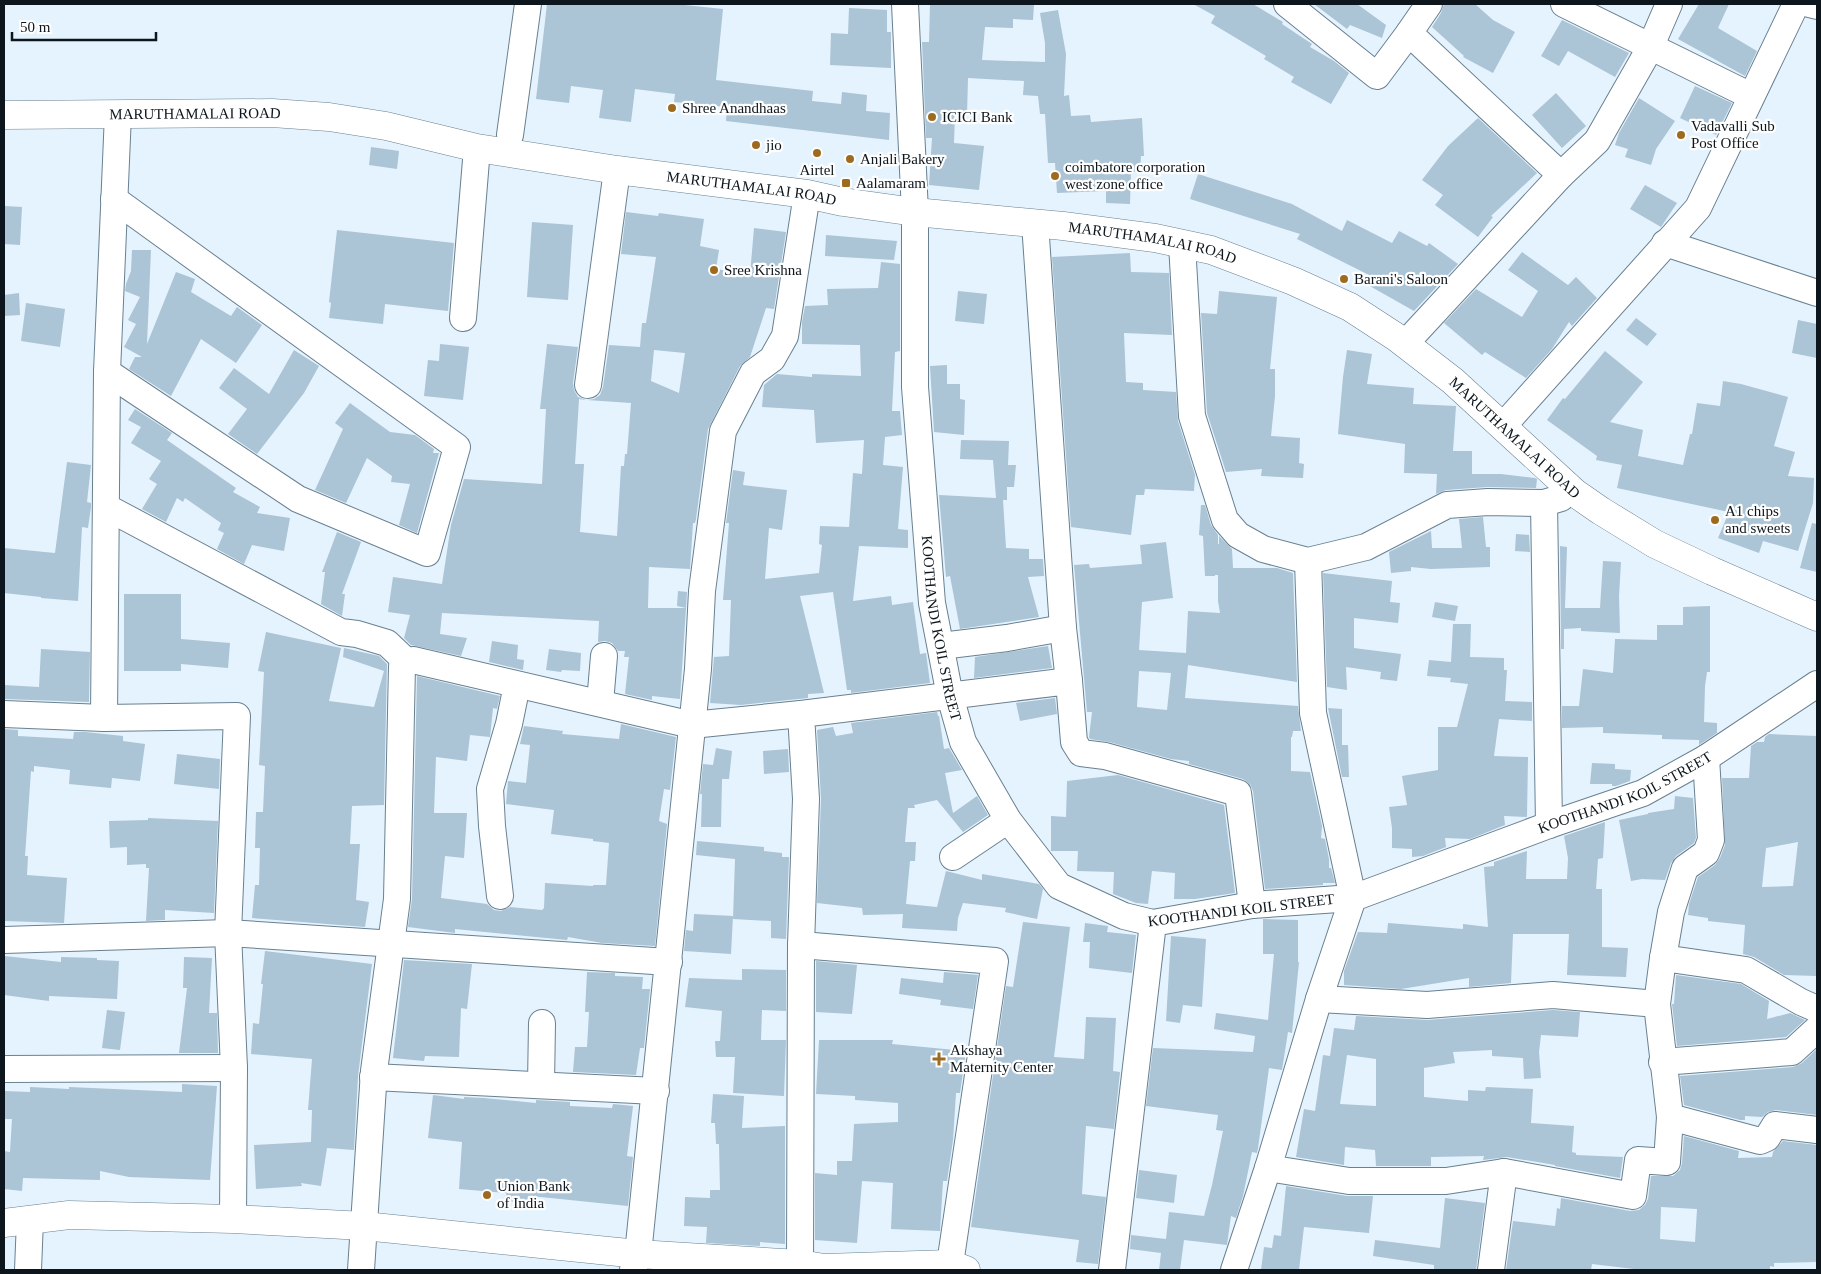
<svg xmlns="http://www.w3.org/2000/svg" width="1821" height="1274" font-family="Georgia,serif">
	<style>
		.building { fill: #abc4d6; fill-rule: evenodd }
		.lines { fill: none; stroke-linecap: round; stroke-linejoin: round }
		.minor-casing { stroke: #698090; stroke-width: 28 }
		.major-casing { stroke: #698090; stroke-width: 29 }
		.minor { stroke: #fff; stroke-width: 26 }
		.major { stroke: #fff; stroke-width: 28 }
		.poi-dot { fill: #9d6b1f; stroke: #fefefe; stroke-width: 2 }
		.labels { text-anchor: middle; stroke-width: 4.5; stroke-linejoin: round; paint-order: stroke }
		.poi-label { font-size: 15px; fill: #0d161c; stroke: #fefefe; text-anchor: start }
		.street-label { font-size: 15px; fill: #0d161c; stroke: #fefefe }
	</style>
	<rect width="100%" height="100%" fill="#e4f3fe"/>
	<path class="building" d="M547,4H675L723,9L716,80L813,91L812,101L841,104L842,92L867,95L866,111L890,113L889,140L726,121L727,107L674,102L675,94L635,89L631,122L599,118L603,90L571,86L569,103L536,99Z
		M930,4H1034L1033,20L1013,19V28L985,27L982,60L1045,62V43L1040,13L1058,10L1066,54L1064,96L1069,95L1071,116L1090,115L1091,122L1142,118L1144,156H1141L1140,172H1131L1130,204L1106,203V191L1057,193L1055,163H1048L1045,114H1040L1038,96L1023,95L1024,81L968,78L967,115H955L954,143L984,146L979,190L929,185L932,138H926L922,42H929Z
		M1193,4H1253L1283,22L1282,24L1312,44L1310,47L1334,61L1349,73L1331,104L1291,82L1294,77L1264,59L1266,56L1211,23L1215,16Z
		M1314,4H1357L1386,25L1382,38L1350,25L1347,29Z
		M1444,4H1475L1493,20L1515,32L1493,73L1463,57L1464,56L1432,27L1441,13Z
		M1699,4H1729L1718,28L1757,51L1745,76L1678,39Z
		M849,8L887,10V32H891V68L830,65L831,33L848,34Z
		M1562,20L1629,53L1615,77L1568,51L1559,66L1541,56Z
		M1695,86L1732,103L1716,135L1680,118Z
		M1556,93L1586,126L1562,148L1532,115Z
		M1639,98L1675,121L1656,149L1651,165L1625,157L1628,149L1615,145L1619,133Z
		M1478,118L1537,173L1491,216L1493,217L1478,237L1435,205L1443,195L1422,180L1448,146Z
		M371,147L399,151L397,169L369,165Z
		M1198,174L1292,204L1342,231L1347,220L1392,243L1399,231L1427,246L1429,243L1458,264L1414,311L1368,285L1373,277L1297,239L1300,234L1190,199Z
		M1645,185L1677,203L1661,227L1630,209Z
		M4,206L22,207L20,245L4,244Z
		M626,212L658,216L659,213L704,219L700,246L719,250L716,269L750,275L754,228L786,232L774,309L766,308L750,357L740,366L708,429L696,519L695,523H693L690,569L649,567L648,608H686L680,699L652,696V700L625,694L629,657H624L625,651H618L612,643L605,641L598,642L599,621L442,613L440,634L467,638L461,656L411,645L404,638L410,615L388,612L393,577L442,584L451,525L464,479L542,484L546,409H540L547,344L578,347L573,383L574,390L578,397L586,400L579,399L575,464H584L580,532L617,536L621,466H624L625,454H627L631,403L587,400L594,399L600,395L603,387L609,345L640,347L642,323H646L656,257L621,254ZM654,350L685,353L679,393L651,381Z
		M532,222L573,225L568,300L527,297Z
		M337,230L454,243L448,311L385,304L383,324L329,318L331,303L329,302Z
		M826,235L897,241L894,260L825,256Z
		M132,250H151L147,344L176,272L195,279L191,292L231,316L237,307L262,325L236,363L201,339L171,396L129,369L135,357H142L124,347L136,324L128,320L140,297L125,291L126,284L131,271Z
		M1522,252L1568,285L1576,277L1597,298L1572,326L1569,322L1552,349L1526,378L1485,352L1482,355L1444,323L1476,289L1522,317L1538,291L1508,270Z
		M1130,253L1131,272L1169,273L1172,335L1124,333L1126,382L1143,383V390L1176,392L1178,421L1195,475L1194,491L1145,489L1144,495H1136L1131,535L1071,527L1052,257Z
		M881,262L900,264V351L895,352L892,411H900L902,435L885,437L883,465L903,467L898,529L908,530V548L859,546L853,601L891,596L892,605L913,602L920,654L926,653L930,683L851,693V690H847L833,592L800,596L824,693L808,694V698L741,705L710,703L714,657L729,656L731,600H723L729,523H726L733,470L745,472L743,485L787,490L782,530L769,528L765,579L819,573L822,545L819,544L820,526L849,527L853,473L862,474L864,440L816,443L814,410L762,407L764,385L777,374L812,377V374L861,376L860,345L802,344V322L805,306L828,305L827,289L878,288Z
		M958,291L987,294L984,324L955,321Z
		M1219,291L1277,297L1270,369H1275V396L1271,436L1300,438L1299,463L1304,464L1303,478L1261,476L1262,469L1226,472L1207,413L1201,313L1217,314Z
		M19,293L20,315L4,316V295Z
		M26,303L65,309L60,347L21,341Z
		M1636,318L1657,334L1647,346L1626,330Z
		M1798,320L1817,324V358L1792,353Z
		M440,344L469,347L463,400L424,396L428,360L439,361Z
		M294,350L319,366L304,393L257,454L228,434L247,409L219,388L234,368L269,394Z
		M1347,350L1372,354L1367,384L1414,388L1413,404L1456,406L1453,451H1472V474H1501L1535,478L1537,479L1536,488L1487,487L1446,490L1436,494L1437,474L1404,473L1405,444L1338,434L1343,377Z
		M1605,351L1643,382L1610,422L1643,430L1638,456L1683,465L1690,434H1692L1697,403L1720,406L1723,381L1741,384L1788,397L1774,446L1795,452L1788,476L1814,478L1813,503L1798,551L1763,541L1759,553L1718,538L1729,512L1617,488L1622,465L1596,460L1597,456L1547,420L1563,398L1565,399Z
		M947,365V384H960V399L965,400L964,435L934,432L930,366Z
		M350,403L390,432L415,435L434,449L433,453H439L417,533L399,525L410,484L391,482L392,476L367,458L346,503L315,490L343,429L335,423Z
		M135,409L172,433L167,440L236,488L233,492L260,507L257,513L290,518L284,551L252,545L244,564L217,549L224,533L218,530L221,523L185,498L183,502L177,498L166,522L142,509L157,484L149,479L161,461L131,443L141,427L128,420Z
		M961,440L1009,441L1008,465H1016L1014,487H1007V500H1003L1006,548L1029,549V559H1043L1044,576L1028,577L1039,617L960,629L950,576L946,577L939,495L996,498L993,460L960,459Z
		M67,462L91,465L87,502L91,503V507L88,528L82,527L78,601L41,598V597L4,593V548L55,553Z
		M1201,505H1205L1211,525L1218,535V544H1219V536L1232,549L1233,568H1277L1293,573L1297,682L1188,665L1185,698L1298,706L1301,731H1293L1292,737H1291V771L1310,772L1322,826L1321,838L1325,839L1329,859V868H1331L1335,883H1323V885L1265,889L1253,791L1250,784L1243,779L1189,764V761L1171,759L1109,742L1090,739L1089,737L1092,712H1087L1074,565L1089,564L1090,568L1142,564L1140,545L1166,542L1173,598L1142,602L1139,650L1186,653L1188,611L1220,613L1218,601V575H1215V576H1205L1203,536L1199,535ZM1139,671L1171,673L1167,710L1137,707Z
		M1483,517L1486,547H1490V567L1431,569L1411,567V571L1391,573L1389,552L1431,531L1432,548H1462L1459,519Z
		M1812,523L1817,524V572L1800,568Z
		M337,532L361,542L342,594H345L342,616L321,604L325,572H322Z
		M1516,534L1529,535L1530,552L1515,551Z
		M1560,546L1567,547L1565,608H1600L1603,561L1621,562L1619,596L1620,633L1581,631V628L1564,629V649H1561Z
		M1323,573L1392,581L1390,602L1400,603L1398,623L1354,618V648L1401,654L1397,681L1380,679L1381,672L1346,667L1347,690L1327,687Z
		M678,591L687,592L686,608L677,606Z
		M124,594H181V639L230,643L228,668L181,664V671H124Z
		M1435,602L1458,606L1455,621L1432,617Z
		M1710,606V672H1707L1705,686L1704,722L1717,723V733L1699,745V740L1662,739V735L1603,733V727L1562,728V706H1579L1583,669L1613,673L1615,639L1657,640V625H1683V607Z
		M1453,624H1471L1470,657L1504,658V670H1507L1505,701L1532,702V721L1499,719L1494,756L1528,757L1527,817L1504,816L1505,825L1470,839L1445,838L1446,847L1423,856L1412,857V849L1392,848V828L1389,807L1407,805L1402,776L1438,770V727H1457L1468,684L1450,682L1451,678L1427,676L1429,660L1451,662Z
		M266,632L341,648L329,701L374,707L384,671L343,657L344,648L379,656L387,664L384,805L352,806L350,844H360L356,900L369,902L365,927L252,918L255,885H259L260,848H255L256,812H263L265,766L259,765L264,672L258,671Z
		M492,641L518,645L517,659L524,660L523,670L489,662Z
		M1048,646L1052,668L974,678L975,657Z
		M41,649L90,652L89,702L4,699V685L39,687Z
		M549,649L581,653L580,671L562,670L561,672L546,670Z
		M417,676L500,696L497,709L493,708L490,737L470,735L467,761L436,757L434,813H467L464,858L445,856L441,898L487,904L494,910L501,911L510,907L542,910L544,908L545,883L593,886V885H606L609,843L593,841V839L551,834L554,810L506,804L508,781L526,783L530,745L520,744L524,726L563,731L562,734L619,739L621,724L676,737L670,790L664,789L659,821L667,824L655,946L602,943L568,937L567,940L455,929V933L408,927L412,899Z
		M1055,698L1057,714L1020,721L1016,703Z
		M1328,708L1342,709V745H1348L1349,777H1342Z
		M937,712L938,716H939L944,749L949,748L962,770L945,773L953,813L977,796L988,815L963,832L937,800L914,805L915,808H908L905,842H916L915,861H910L906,904L937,907L946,871L982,880V874L1039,884L1043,889L1037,919L1005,912L1006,908L963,903L958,918L957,931L902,928L903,914L863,915L862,908L817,903L821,799L817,730L833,727L836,736L853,733L851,723Z
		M4,729L18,730V736L73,739L74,732H85L123,736V741L145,744L140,781L112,778L111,788L69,784L70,770L34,766V772L31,771L25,856H28L27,875L67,878L64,923L4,921Z
		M1769,734L1817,736V976L1784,975L1754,957L1743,954L1745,925L1708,921V918L1688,915L1689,904L1698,877L1715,865L1720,858L1725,845L1722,778H1749L1751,746L1757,742H1764L1765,737ZM1798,842L1793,886L1762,887L1766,848Z
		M716,748L732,751L729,779H722L721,827H701L702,794H700L703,764L713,765Z
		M788,749L789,772L764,774L763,751Z
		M177,754L220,759L219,789L174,784Z
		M1592,763L1615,764V769L1631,770L1630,781L1616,786H1612V784H1590Z
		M1118,775L1224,805L1235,893L1195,899H1174L1175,873L1152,871L1148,904L1136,903L1113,894L1114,872L1077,871L1078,851H1051V816L1066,817L1067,781Z
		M1675,796L1693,798L1696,838L1694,843L1676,856L1671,863L1665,880L1642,879L1631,881L1619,820L1648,814V813L1674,809Z
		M148,818L218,821L214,913L165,910V920L146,921L149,868H146V864L127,865V847L110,848L109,821L148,820Z
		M1605,822L1603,858L1598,859L1596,889H1602V947L1628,948L1626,977L1567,975L1569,934H1513L1511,983L1469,987V978L1401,989L1344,985V971L1358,932L1387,933L1388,923L1463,929V924L1488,927L1484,867L1494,866V862L1527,851L1526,879H1567L1568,858L1564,836Z
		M697,841L764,847V851L782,853V857H789L786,939L771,938V921L733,919L735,859L696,855Z
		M694,914L733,916L731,954L684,951L686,930L693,931Z
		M1263,919L1298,920V962H1299L1292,1033L1288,1032L1282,1070L1269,1068L1258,1148L1257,1153L1252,1152L1243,1196L1236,1218L1231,1216L1227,1245L1184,1240L1180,1270H1159L1161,1253L1130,1249L1131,1235L1166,1239L1169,1212L1204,1216L1212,1185L1223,1131L1216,1130L1218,1115L1146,1106L1153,1048L1253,1052L1255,1036L1214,1029L1216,1013L1268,1020L1274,954H1263Z
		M1023,922L1070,927L1054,1057L1084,1059L1086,1017L1116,1018L1113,1071L1120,1072L1114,1129L1086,1126L1082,1194L1106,1197L1098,1264L1076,1262L1079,1240L971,1227L1006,986L1013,987Z
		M1085,923L1108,926L1107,932L1136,935L1132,973L1089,968L1090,942H1083Z
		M1171,936L1206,939L1202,1007L1183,1005L1180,1023L1166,1021Z
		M265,951L372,964L358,1076L354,1150L327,1148L321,1186L301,1183L302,1186L256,1189L254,1145L311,1142L312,1110H308L312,1059L251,1054L253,1023L259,1024L263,984H261Z
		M4,956L61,962V957L97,958V960L119,961L117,999L49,996V1001L4,995Z
		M184,957L212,958L209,1013H217L218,1053H179L187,988H183Z
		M404,960L472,964L467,1009L461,1008L459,1057L425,1056L424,1061L393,1058Z
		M816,961L857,965L852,1014L816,1012Z
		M742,969L786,970V1011L762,1010L761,1040H786L784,1096L733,1093L735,1057H716L715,1041H720L722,1011L685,1007L689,978L742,980Z
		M587,972L615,973V976L643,977L642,989H650L644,1048H640L636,1075L573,1072L575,1047H587L589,1012H585Z
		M944,972L978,975L973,1009L940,1005L941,1000L899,994L901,978L943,983Z
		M1676,975L1741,984L1769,1001L1767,1019L1790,1013L1805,1020L1786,1037L1677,1046L1672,1004H1674Z
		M107,1010L125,1012L120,1050L102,1048Z
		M1553,1010L1580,1012L1578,1037L1541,1035L1539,1052L1541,1078L1524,1079L1523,1058L1492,1056V1050L1453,1052L1455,1063L1424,1068V1097L1468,1101V1090L1485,1091L1486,1087L1533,1089L1531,1123L1574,1126L1572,1152L1576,1153V1155L1623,1157L1620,1178L1555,1166V1165L1507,1157L1483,1160L1484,1156L1431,1157V1166H1376L1375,1150L1345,1147L1344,1165L1296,1157L1304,1109L1315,1111L1323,1055L1330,1056L1334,1028L1354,1030L1356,1016L1428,1020ZM1347,1055L1376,1059V1106L1340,1104Z
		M819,1040H893L892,1044L966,1051L960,1093H956L953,1140L947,1181H943L940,1231L891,1229L893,1183L862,1181L857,1243L815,1240V1173L837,1175V1161H852L854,1124L898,1122V1103L855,1100V1096L816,1094Z
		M1817,1049V1115L1776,1110L1768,1112L1762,1117L1745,1116V1120H1740L1684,1105L1680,1076L1793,1067L1802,1063Z
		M182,1084L217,1086L210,1180L129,1177L100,1171V1180L23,1178L22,1191L4,1189V1151L10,1152L12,1119H4V1091L30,1092V1087L69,1089V1087L182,1092Z
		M713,1094L744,1096L742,1128L785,1126V1244L760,1242V1246L706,1243L707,1227L684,1226L685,1197L710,1198V1190H720L719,1144H716L715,1123H711Z
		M433,1095L464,1099V1097L484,1098L536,1103V1100L570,1102V1106L612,1108L613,1104L633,1106L627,1156L633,1157L628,1206L531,1196V1201L507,1202L506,1193L459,1189L462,1142L428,1138Z
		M1684,1136L1739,1151L1738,1158L1772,1157L1773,1152L1783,1141L1817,1145V1262L1774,1263V1267L1770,1266V1270H1634V1269L1592,1264L1591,1270H1506L1513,1221L1555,1226L1557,1208L1560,1209L1561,1198L1630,1211L1639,1210L1645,1205L1648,1199L1651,1176H1673L1680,1170L1682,1163ZM1661,1207L1697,1209L1695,1242L1660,1239Z
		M1139,1170L1177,1175L1174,1203L1136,1198Z
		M1286,1186L1347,1196H1373L1369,1233L1304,1227L1299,1270H1261L1264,1247L1272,1248L1274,1235L1281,1236Z
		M1445,1198L1485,1203L1476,1270H1434V1265L1373,1256L1375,1240L1440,1248Z"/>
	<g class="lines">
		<defs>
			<g id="minor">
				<path id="s1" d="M905,4L915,212V387L932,603L950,696L963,742L1008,820L1059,886L1124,916L1153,923L1252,905L1353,898L1549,825L1643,793L1706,758L1817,684"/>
				<path d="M1287,4L1377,76L1409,33"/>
				<path d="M1429,4L1409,33L1561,175L1597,141L1650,48L1669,4"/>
				<path d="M1564,4L1751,96"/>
				<path d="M1809,4L1817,6"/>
				<path d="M118,114L107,372L104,718L237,716L228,933L234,1068L233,1219"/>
				<path d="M510,135L528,4"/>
				<path d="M1035,223L1063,628"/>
				<path d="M1665,243L1817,293"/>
				<path d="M1182,244L1192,416L1225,520L1238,535L1263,549L1308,561L1366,547L1447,505L1488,502L1544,503"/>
				<path d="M463,318L477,148"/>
				<path d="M1414,334L1561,175"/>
				<path d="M107,372L298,499L427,553L457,447L114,199"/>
				<path d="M588,385L617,170"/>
				<path d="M1503,426L1698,208L1796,4"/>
				<path d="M106,507L341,632L357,634L387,643L406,661"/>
				<path d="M1308,561L1313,713L1353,898L1319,999L1268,1168L1349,1181H1446L1504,1172L1491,1270"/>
				<path d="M941,646L1007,638L1063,628L1069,681"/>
				<path d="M600,703L604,656"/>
				<path d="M4,714L104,718"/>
				<path d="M1549,825L1544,503L1561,498"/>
				<path d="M953,857L1008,820"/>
				<path d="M500,896L492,826L490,789L509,724L517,685"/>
				<path d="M4,940L228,933L669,962"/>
				<path d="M801,945L995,961L950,1264"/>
				<path d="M1663,958L1671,912L1685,868L1706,853L1711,840L1706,758"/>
				<path d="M1319,999L1427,1005L1553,995L1657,1004"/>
				<path d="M1817,1009L1801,1002L1746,970L1663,958L1657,1004L1670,1117L1760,1141L1767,1138L1775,1125L1817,1130"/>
				<path d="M1662,1062L1792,1052L1817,1029"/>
				<path d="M4,1069L234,1068"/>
				<path d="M373,1077L656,1091"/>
				<path d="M541,1085L542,1023"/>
				<path d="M1504,1172L1633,1196L1638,1160L1667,1162L1670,1117"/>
				<path d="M800,1264L801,945L806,799L801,714L1069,681L1074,742L1081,753L1105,756L1238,793L1252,905"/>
				<path d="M28,1270L30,1220"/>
				<path d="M361,1270L374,1071L397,899L402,666L406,661L413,660L692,725L801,714"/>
				<path d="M633,1270L638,1254L698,669L702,591L723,431L753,373L772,359L785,336L807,194"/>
				<path d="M1112,1270L1153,923"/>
				<path d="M1234,1270L1268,1168"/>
			</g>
			<g id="major">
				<path id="s2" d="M4,115L272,113L329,117L386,126L477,148L617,170L807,194L843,202L915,212L1063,226L1155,238L1211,250L1293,281L1350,307L1396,337L1453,381L1575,493L1601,511L1655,544L1712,571L1817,617"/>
				<path d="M4,1223L69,1215L233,1219L364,1226L638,1254L800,1264L824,1268L950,1264L966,1270"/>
			</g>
		</defs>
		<use href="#minor" class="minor-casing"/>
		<use href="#major" class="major-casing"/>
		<use href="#minor" class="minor"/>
		<use href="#major" class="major"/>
	</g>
	<g class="poi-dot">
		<circle cx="672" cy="108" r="5"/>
		<circle cx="932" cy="117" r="5"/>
		<circle cx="1681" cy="135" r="5"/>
		<circle cx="756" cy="145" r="5"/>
		<circle cx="817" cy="153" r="5"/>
		<circle cx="850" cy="159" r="5"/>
		<circle cx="1055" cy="176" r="5"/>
		<rect x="841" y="178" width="10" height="10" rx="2.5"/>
		<circle cx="714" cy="270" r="5"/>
		<circle cx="1344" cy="279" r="5"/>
		<circle cx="1715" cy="520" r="5"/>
		<path d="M936.5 1051.5h5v5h5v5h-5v5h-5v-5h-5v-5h5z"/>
		<circle cx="487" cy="1195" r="5"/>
	</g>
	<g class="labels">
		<g class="poi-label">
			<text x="682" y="113">Shree Anandhaas</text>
			<text x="942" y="122">ICICI Bank</text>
			<text x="1691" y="131">Vadavalli Sub<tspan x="1691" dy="17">Post Office</tspan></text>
			<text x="766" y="150">jio</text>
			<text x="860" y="164">Anjali Bakery</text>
			<text x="1065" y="172">coimbatore corporation<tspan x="1065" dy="17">west zone office</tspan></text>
			<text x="817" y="175" text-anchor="middle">Airtel</text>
			<text x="856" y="188">Aalamaram</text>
			<text x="724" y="275">Sree Krishna</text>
			<text x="1354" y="284">Barani's Saloon</text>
			<text x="1725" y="516">A1 chips<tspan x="1725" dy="17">and sweets</tspan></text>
			<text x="950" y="1055">Akshaya<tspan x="950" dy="17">Maternity Center</tspan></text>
			<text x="497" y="1191">Union Bank<tspan x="497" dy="17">of India</tspan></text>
		</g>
		<g class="street-label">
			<text dy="5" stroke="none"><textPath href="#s2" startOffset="191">MARUTHAMALAI ROAD</textPath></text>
			<text dy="5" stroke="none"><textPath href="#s2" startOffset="754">MARUTHAMALAI ROAD</textPath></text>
			<text dy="5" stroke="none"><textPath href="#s2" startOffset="1159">MARUTHAMALAI ROAD</textPath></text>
			<text dy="5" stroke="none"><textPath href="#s2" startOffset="1579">MARUTHAMALAI ROAD</textPath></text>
			<text dy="5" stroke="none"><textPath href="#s1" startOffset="626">KOOTHANDI KOIL STREET</textPath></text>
			<text dy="5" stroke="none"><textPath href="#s1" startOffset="1511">KOOTHANDI KOIL STREET</textPath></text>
			<text transform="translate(1241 910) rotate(-7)" y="5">KOOTHANDI KOIL STREET</text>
		</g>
	</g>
	<rect width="1821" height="1274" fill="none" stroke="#0d161c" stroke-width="10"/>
	<path d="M12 32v8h144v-8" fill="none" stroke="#0d161c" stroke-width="2.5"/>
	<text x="20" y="32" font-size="15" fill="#0d161c" stroke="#fefefe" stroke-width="4" paint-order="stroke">50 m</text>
</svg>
